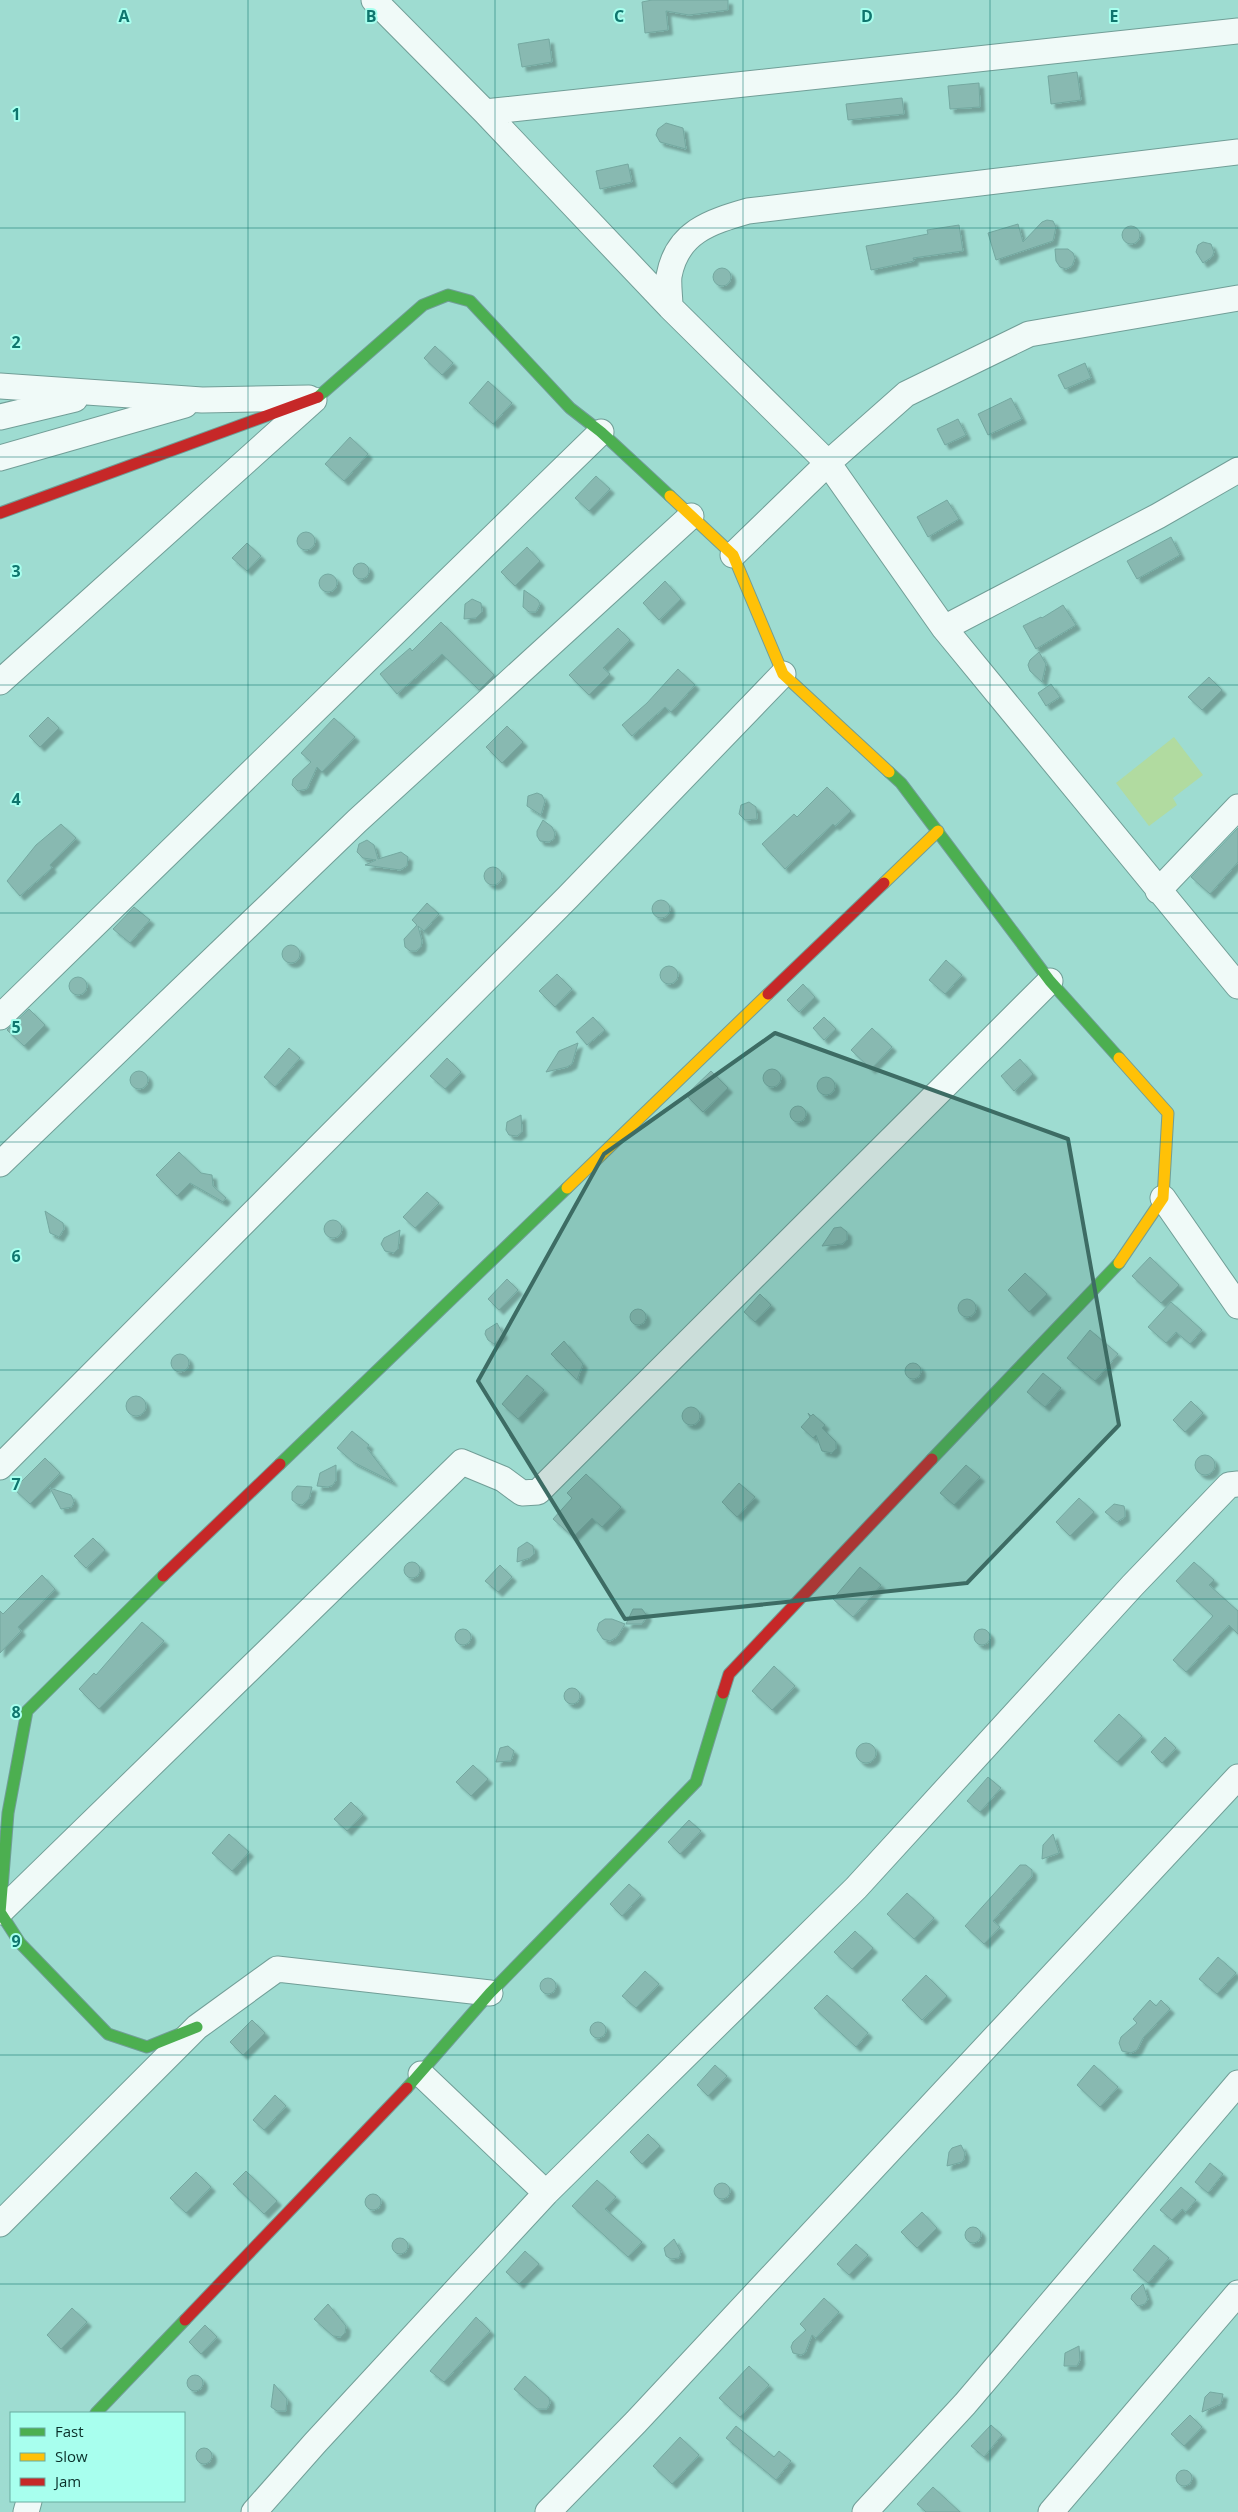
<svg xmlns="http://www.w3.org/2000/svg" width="1238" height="2512" font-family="'Open Sans',sans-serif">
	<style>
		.green { fill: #b1dba0 }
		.building { fill: #88b9b1; stroke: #74a8a0; filter: url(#shadow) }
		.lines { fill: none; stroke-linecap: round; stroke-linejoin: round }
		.street-casing { stroke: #719e97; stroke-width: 27 }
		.fast-casing { stroke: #719e97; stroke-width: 13 }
		.slow-casing { stroke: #719e97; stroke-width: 13 }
		.jam-casing { stroke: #719e97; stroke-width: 13 }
		.street { stroke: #f0faf8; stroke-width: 25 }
		.fast { stroke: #4caf50; stroke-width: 11 }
		.slow { stroke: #ffc107; stroke-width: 11 }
		.jam { stroke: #c62828; stroke-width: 11 }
		.marked { fill: #3d6c64; fill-opacity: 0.2; stroke: #3d6c64; stroke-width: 4; stroke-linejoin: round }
		.grid { fill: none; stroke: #0f766e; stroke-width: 1; stroke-opacity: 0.55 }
		.grid-label { font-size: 16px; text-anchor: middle; font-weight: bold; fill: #0f766e; stroke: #a8ffee; stroke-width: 4; stroke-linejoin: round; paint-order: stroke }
	</style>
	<defs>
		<filter id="shadow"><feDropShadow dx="4.5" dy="4.5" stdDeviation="1" flood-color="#0004"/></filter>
	</defs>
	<rect width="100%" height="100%" fill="#9edcd1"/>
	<path class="green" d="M1174,737L1203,775L1173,798L1177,805L1149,826L1116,783Z"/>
	<path class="building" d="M652,0H728V10L689,15L666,11L668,30L645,33L642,2Z
		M549,39L552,62L522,67L518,44Z
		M1077,72L1081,100L1051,104L1048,76Z
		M979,83L980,107L950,109L948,86Z
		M902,98L904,114L848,120L846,104Z
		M666,123L683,128L686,149L660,142L656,135L658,129Z
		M628,164L632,182L600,189L596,171Z
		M1047,220L1053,221L1056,227L1053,241L996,260L988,233L1018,224L1023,242L1042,222Z
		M959,225L963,251L913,258L914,261L871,270L866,246L928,234L927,230Z
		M1122 235a9 9 0 1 1 18 0a9 9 0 1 1-18 0Z
		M1203,242L1211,244L1214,252L1212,257L1203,263L1196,252L1198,245Z
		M1055,249H1068L1073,253L1075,258L1072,266L1066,269L1060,267L1056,261Z
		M713 277a9 9 0 1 1 18 0a9 9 0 1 1-18 0Z
		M435,346L453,363L442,375L424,358Z
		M1085,363L1091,378L1065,389L1058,375Z
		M488,381L512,403L493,424L469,403Z
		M1011,398L1022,419L988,435L978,414Z
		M958,419L966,435L945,445L937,429Z
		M350,437L368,454L344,481L325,464Z
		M596,476L610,489L589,511L575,498Z
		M947,500L959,519L928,537L917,517Z
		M297 541a9 9 0 1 1 18 0a9 9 0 1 1-18 0Z
		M1171,537L1180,555L1137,579L1127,561Z
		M247,543L261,556L247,571L232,558Z
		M527,547L540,561L515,586L501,572Z
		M353 571a8 8 0 1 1 16 0a8 8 0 1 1-16 0Z
		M319 583a9 9 0 1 1 18 0a9 9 0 1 1-18 0Z
		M665,581L681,599L659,620L643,603Z
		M524,590L538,600L540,604L536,612H529L523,607Z
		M472,599L481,603L482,612L476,618L464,619L465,604Z
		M1063,605L1076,625L1036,649L1023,626L1041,617L1042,618Z
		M441,622L494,675L479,690L442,654L397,694L380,674L410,648L412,651Z
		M618,628L630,640L603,668L610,674L589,695L569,675Z
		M1039,652L1046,664L1042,682L1030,671L1028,665L1030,660Z
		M678,669L695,685L671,712L665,707L632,736L622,725L647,703Z
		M1209,677L1222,690L1202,710L1188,697Z
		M1051,684L1060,697L1046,706L1038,693Z
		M48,717L59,728L40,747L29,736Z
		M334,718L355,737L322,772L317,767L307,789L298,791L292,785L293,779L311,762L301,753Z
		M507,726L523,742L502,763L486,747Z
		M827,787L851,811L835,826L833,824L785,869L762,844L794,814L797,817Z
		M537,793L542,795L545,801L541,815L527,806L528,796Z
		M749,802L756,807L757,819L745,820L739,814L741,805Z
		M543,820L552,827L555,833L554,839L549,842L540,841L537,836V831Z
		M61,824L76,838L50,865L52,868L20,896L7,881L36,845Z
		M1238,828V862L1210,894L1191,877Z
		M367,840L374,845L378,859L401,852L408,857L407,866L400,870L365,865L376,860L363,858L357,852L359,844Z
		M484 876a9 9 0 1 1 18 0a9 9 0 1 1-18 0Z
		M652 909a9 9 0 1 1 18 0a9 9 0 1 1-18 0Z
		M427,903L439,914L424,931L418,926L422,941L421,947L416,951H410L405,947L404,939L417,925L412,920Z
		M134,907L150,920L130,943L113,929Z
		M282 954a9 9 0 1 1 18 0a9 9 0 1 1-18 0Z
		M946,960L962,975L945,994L929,980Z
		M660 975a9 9 0 1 1 18 0a9 9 0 1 1-18 0Z
		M557,974L572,989L555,1007L539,991Z
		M69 986a9 9 0 1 1 18 0a9 9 0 1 1-18 0Z
		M803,984L815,997L799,1012L787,1000Z
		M29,1009L45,1025L24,1046L7,1030Z
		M593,1017L605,1030L587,1045L576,1032Z
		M824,1017L836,1029L824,1040L813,1028Z
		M872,1028L892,1047L871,1069L851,1050Z
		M578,1043L572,1064L567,1067L546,1072L559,1051Z
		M289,1048L300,1058L275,1087L264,1077Z
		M447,1058L461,1072L445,1089L430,1076Z
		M1020,1059L1033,1074L1014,1091L1001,1076Z
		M763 1078a9 9 0 1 1 18 0a9 9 0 1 1-18 0Z
		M130 1080a9 9 0 1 1 18 0a9 9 0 1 1-18 0Z
		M711,1071L728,1088L703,1112L686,1095Z
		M817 1086a9 9 0 1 1 18 0a9 9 0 1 1-18 0Z
		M790 1114a8 8 0 1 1 16 0a8 8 0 1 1-16 0Z
		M521,1115L522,1132L517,1136L509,1135L506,1130L507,1122Z
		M179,1152L201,1173L212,1175L213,1186L226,1198L223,1202L190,1183L177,1196L156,1175Z
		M427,1192L439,1203L415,1228L403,1217Z
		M45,1211L63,1223L64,1229L59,1237L50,1233Z
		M324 1229a9 9 0 1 1 18 0a9 9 0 1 1-18 0Z
		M841,1227L847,1232V1240L842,1244L822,1246L834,1228Z
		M400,1230L398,1249L394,1253L385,1251L381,1244L384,1238Z
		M1150,1257L1179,1285L1161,1303L1132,1276Z
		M1025,1273L1047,1294L1029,1312L1008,1290Z
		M507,1279L518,1290L499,1310L488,1299Z
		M760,1294L771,1305L755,1322L744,1312Z
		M958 1308a9 9 0 1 1 18 0a9 9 0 1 1-18 0Z
		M1171,1302L1202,1330L1190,1344L1176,1332L1166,1343L1148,1327Z
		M630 1317a8 8 0 1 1 16 0a8 8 0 1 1-16 0Z
		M497,1323L503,1334L494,1344L488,1340L485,1334L486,1330Z
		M1090,1330L1118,1354L1095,1381L1067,1358Z
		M564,1341L583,1364L577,1380L551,1354Z
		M171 1363a9 9 0 1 1 18 0a9 9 0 1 1-18 0Z
		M905 1371a8 8 0 1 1 16 0a8 8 0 1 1-16 0Z
		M1043,1373L1061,1388L1045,1407L1027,1392Z
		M527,1375L544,1390L518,1419L502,1404Z
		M126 1406a10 10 0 1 1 20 0a10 10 0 1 1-20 0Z
		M1191,1401L1203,1413L1185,1432L1173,1420Z
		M682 1416a9 9 0 1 1 18 0a9 9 0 1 1-18 0Z
		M808,1413L811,1416L813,1414L825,1425L822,1428L836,1442V1449L832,1453L822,1451L816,1435L813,1438L801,1427L810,1417Z
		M352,1431L369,1445L367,1448L393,1482L353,1462L337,1448Z
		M1195 1465a10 10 0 1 1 20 0a10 10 0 1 1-20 0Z
		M45,1458L60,1473L30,1504L14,1489Z
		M336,1465V1480L333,1485L328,1487L317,1486L320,1473Z
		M966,1465L980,1477L954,1505L940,1493Z
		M586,1474L621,1507L602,1527L592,1518L573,1537L553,1519L572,1498L567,1493Z
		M739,1483L755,1497L737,1517L722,1502Z
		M297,1486L312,1487L309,1499L302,1505L297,1504L292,1500V1492Z
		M50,1488L71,1495L74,1501L72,1507L61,1509Z
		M1079,1498L1094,1512L1070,1536L1056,1522Z
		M1114,1504L1124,1506L1125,1511V1517L1117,1522L1105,1512Z
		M93,1538L105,1550L86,1568L74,1556Z
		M527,1542L533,1546L534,1554L530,1558L517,1562L518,1548Z
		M404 1570a8 8 0 1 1 16 0a8 8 0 1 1-16 0Z
		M1194,1562L1214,1580L1209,1585L1238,1611V1634L1229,1625L1186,1672L1173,1660L1213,1616L1176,1581Z
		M500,1565L512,1577L498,1592L485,1581Z
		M860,1567L881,1585L853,1617L833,1599Z
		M42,1575L55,1589L18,1627L21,1631L0,1653V1611L3,1614Z
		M633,1609H642L645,1613L647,1616L642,1624H626Z
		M605,1619H612L625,1624L617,1637L610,1641L603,1639L597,1630L599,1623Z
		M142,1622L164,1641L99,1709L79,1689L94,1673L96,1675Z
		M455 1637a8 8 0 1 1 16 0a8 8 0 1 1-16 0Z
		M974 1637a8 8 0 1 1 16 0a8 8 0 1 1-16 0Z
		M774,1666L795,1686L772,1710L752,1691Z
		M564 1696a8 8 0 1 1 16 0a8 8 0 1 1-16 0Z
		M1119,1714L1142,1736L1117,1762L1094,1741Z
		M1165,1737L1176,1748L1162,1763L1151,1752Z
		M856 1753a10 10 0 1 1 20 0a10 10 0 1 1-20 0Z
		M508,1746L514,1751L511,1761L496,1762L500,1748Z
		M473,1765L488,1779L471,1796L456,1782Z
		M988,1777L1001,1788L980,1812L967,1801Z
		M351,1802L363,1814L347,1831L334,1819Z
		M689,1820L701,1831L680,1854L668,1842Z
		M229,1834L249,1852L232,1871L212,1853Z
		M1053,1834L1059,1853L1042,1859L1043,1845Z
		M1020,1865H1026L1032,1870V1876L993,1921L1000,1927L984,1944L965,1926Z
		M629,1884L641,1895L622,1916L610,1904Z
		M907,1893L934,1918L914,1939L887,1914Z
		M855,1931L873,1948L852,1969L834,1952Z
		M1218,1957L1236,1973L1217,1994L1199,1979Z
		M645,1971L659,1984L636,2008L622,1996Z
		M926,1975L947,1996L922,2020L902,2000Z
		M540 1986a8 8 0 1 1 16 0a8 8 0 1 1-16 0Z
		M827,1995L868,2033L856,2047L814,2008Z
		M1150,2000L1156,2006L1161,2000L1170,2009L1143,2038L1137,2050L1131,2053L1122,2051L1119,2043L1121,2037L1137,2023L1133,2019Z
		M252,2020L265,2033L243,2055L230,2042Z
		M590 2030a8 8 0 1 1 16 0a8 8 0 1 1-16 0Z
		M715,2065L727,2076L708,2096L697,2085Z
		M1094,2065L1118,2087L1100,2107L1077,2085Z
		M275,2095L286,2106L264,2130L253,2120Z
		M648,2134L660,2146L642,2164L630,2152Z
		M961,2145L965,2153L964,2159L962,2162L947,2166L949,2152L952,2148Z
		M1210,2163L1223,2174L1208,2193L1195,2182Z
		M246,2171L277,2201L264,2214L233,2184Z
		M196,2172L211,2187L186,2213L170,2198Z
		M597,2180L616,2197L605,2209L642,2242L628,2257L572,2206Z
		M714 2191a8 8 0 1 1 16 0a8 8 0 1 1-16 0Z
		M1181,2187L1196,2200L1186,2212L1182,2209L1172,2220L1160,2210Z
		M365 2202a8 8 0 1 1 16 0a8 8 0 1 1-16 0Z
		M922,2212L937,2228L917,2248L901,2232Z
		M965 2235a8 8 0 1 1 16 0a8 8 0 1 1-16 0Z
		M392 2246a8 8 0 1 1 16 0a8 8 0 1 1-16 0Z
		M674,2239L681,2252L679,2258L671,2259L666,2256L664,2248Z
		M856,2244L868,2255L849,2275L837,2264Z
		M1154,2245L1169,2258L1148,2283L1133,2270Z
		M525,2251L539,2264L519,2284L506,2272Z
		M1143,2284L1148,2299L1145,2304L1138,2306L1131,2299L1132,2295Z
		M824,2298L839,2312L816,2338L812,2335L805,2353L801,2355L793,2353L791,2347L793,2342L806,2330L800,2324Z
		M328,2304L346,2326L345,2333L341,2337L333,2336L314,2319Z
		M72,2308L87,2322L61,2349L47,2335Z
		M476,2317L490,2331L444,2382L430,2371Z
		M205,2325L217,2337L201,2354L189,2342Z
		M1079,2346L1080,2360L1077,2366H1064L1065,2353Z
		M749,2366L769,2385L740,2417L719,2398Z
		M187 2383a8 8 0 1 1 16 0a8 8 0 1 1-16 0Z
		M525,2376L549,2398L550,2403L547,2409H537L514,2389Z
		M274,2384L287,2399L286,2411H277L271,2407Z
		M1210,2392L1223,2394L1221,2404L1202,2412L1205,2397Z
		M1190,2415L1202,2427L1184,2446L1171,2434Z
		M991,2425L1002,2435L984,2457L971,2446Z
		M736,2426L774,2457L779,2451L791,2461L776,2480L726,2438Z
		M680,2437L699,2455L672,2484L653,2466Z
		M196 2456a8 8 0 1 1 16 0a8 8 0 1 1-16 0Z
		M1176 2478a8 8 0 1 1 16 0a8 8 0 1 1-16 0Z
		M933,2487L960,2512H926L917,2504Z"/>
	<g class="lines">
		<defs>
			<path id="street" d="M374,0L485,112L670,307L828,463L944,628L1238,986
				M485,112L1238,31
				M670,307C670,297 668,285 669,276C677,232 710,222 748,211L1238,152
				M0,386L202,400L309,398
				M0,417L75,399
				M0,458L185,405
				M733,555L828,463L906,394L1029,334L1238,298
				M944,628L1158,516L1238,470
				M0,682L314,400
				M1158,891L1238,807
				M0,1017L601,432
				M0,1164L357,821L691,516
				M1163,1198L1238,1306
				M0,1467L568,897L783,674
				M0,1912L462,1462L503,1479L522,1493L538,1492L1050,981
				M421,2074L546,2193
				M0,2224L197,2027L277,1969L490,1993
				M26,2512L29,2501
				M254,2512L315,2443L546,2193L856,1888L1132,1586L1229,1485L1238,1484
				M548,2512L636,2422L1238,1777
				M865,2512L965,2404L1238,2083
				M1051,2512L1238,2293"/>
			<path id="fast" d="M318,397L423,305L448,295L470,301L570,408L601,432L670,496
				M889,772L901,783L1050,981L1119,1058
				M932,1459L1119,1263
				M280,1464L567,1188
				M0,1912L20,1943L108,2034L147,2047L197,2027
				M0,1913L8,1813L27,1711L163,1576
				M407,2088L490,1993L696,1782L723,1693
				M96,2413L185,2320"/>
			<path id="slow" d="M670,496L733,555L783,674L889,772
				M884,883L938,831
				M567,1188L768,994
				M1119,1263L1163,1198L1168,1113L1119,1058"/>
			<path id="jam" d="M0,513L318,397
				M768,994L884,883
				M163,1576L280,1464
				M723,1693L729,1674L932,1459
				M185,2320L407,2088"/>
		</defs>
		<use href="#street" class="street-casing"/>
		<use href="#fast" class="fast-casing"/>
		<use href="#slow" class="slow-casing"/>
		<use href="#jam" class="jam-casing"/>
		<use href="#street" class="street"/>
		<use href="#fast" class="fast"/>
		<use href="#slow" class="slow"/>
		<use href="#jam" class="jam"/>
	</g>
	<path class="marked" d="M775,1033L1068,1139L1119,1425L967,1583L625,1619L478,1381L604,1154Z"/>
	<path class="grid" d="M248,0V2512M495,0V2512M743,0V2512M990,0V2512M0,228H1238M0,457H1238M0,685H1238M0,913H1238M0,1142H1238M0,1370H1238M0,1599H1238M0,1827H1238M0,2055H1238M0,2284H1238"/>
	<g class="grid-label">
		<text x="124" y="22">A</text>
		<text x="371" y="22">B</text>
		<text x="619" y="22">C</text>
		<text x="867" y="22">D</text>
		<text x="1114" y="22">E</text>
		<text x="16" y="120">1</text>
		<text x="16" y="348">2</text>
		<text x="16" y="577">3</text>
		<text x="16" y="805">4</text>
		<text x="16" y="1033">5</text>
		<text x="16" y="1262">6</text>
		<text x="16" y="1490">7</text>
		<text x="16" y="1718">8</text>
		<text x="16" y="1947">9</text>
	</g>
	<rect x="10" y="2412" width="175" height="90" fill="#a8ffee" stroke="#68ac9f"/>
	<rect x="20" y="2428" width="25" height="8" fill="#4caf50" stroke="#68ac9f"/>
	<text x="55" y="2437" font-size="15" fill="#092f29">Fast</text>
	<rect x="20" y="2453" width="25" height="8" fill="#ffc107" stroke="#68ac9f"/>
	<text x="55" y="2462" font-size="15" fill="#092f29">Slow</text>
	<rect x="20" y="2478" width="25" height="8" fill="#c62828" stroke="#68ac9f"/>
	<text x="55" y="2487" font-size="15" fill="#092f29">Jam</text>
</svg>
